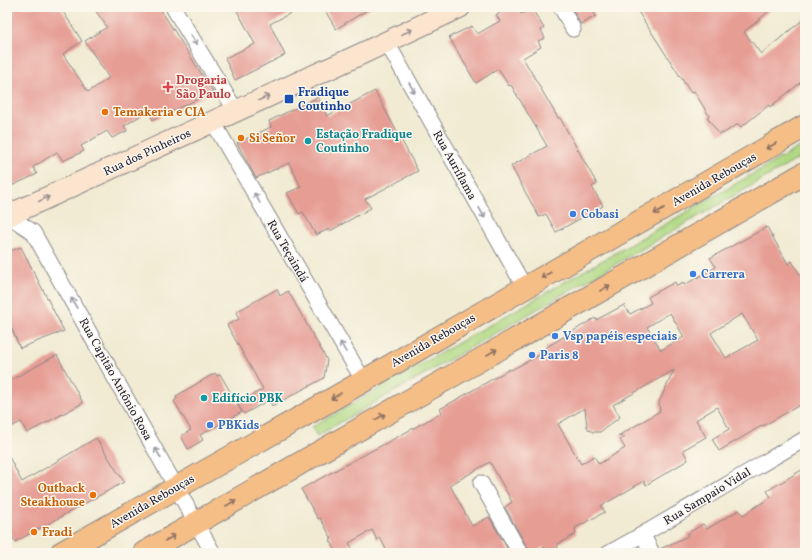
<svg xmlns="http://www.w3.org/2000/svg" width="812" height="560" font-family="Vollkorn,serif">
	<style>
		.green { fill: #b1d984; stroke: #6a7e60 }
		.building { fill: #e69d94; fill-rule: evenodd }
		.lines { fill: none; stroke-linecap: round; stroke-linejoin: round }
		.street-casing { stroke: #8a8687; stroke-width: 17 }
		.secondary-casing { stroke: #8a8687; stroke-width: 23 }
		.primary-casing { stroke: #8a8687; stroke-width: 24 }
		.street { stroke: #fff; stroke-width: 15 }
		.secondary { stroke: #fbe5cf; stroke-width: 21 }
		.primary { stroke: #f6be87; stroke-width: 22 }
		.oneway { stroke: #998d8c }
		.oneway2 { stroke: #9c9ca7 }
		.oneway3 { stroke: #8c7061 }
		.health-dot { fill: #e0444e; stroke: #fbf7ec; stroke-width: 1.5 }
		.transit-dot { fill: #1a4fb4; stroke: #fbf7ec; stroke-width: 1.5 }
		.food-dot { fill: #e8710a; stroke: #fbf7ec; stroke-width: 1.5 }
		.culture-dot { fill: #0f9aa8; stroke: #fbf7ec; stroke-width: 1.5 }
		.shop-dot { fill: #3f7fe0; stroke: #fbf7ec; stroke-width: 1.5 }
		.labels { text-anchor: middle; stroke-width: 3; stroke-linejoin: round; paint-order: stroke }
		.health-label { font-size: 12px; font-weight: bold; fill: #be3a42; stroke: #fbf7ec; text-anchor: start }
		.transit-label { font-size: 12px; font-weight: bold; fill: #164399; stroke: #fbf7ec; text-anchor: start }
		.food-label { font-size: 12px; font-weight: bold; fill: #c56008; stroke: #fbf7ec; text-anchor: start }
		.culture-label { font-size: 12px; font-weight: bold; fill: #0d838f; stroke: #fbf7ec; text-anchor: start }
		.street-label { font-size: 12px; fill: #22223b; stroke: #fbf7ec }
		.shop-label { font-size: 12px; font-weight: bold; fill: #366cbe; stroke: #fbf7ec; text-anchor: start }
	</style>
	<rect width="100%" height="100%" fill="#fbf7ec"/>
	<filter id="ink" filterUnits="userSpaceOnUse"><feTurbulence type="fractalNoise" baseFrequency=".025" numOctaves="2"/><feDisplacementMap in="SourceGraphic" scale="8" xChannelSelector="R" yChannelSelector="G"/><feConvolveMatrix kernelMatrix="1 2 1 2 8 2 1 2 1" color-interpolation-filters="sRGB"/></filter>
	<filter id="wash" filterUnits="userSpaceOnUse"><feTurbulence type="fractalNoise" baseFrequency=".012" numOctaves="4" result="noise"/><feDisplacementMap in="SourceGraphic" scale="16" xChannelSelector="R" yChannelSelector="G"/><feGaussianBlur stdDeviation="0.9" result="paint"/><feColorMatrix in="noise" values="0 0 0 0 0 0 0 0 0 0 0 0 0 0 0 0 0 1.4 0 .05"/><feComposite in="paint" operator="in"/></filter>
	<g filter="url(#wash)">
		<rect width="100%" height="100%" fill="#f1ebd3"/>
		<path class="green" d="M805,144V155L317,436L312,427Z"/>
		<g id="blocks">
			<path class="building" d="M7,7H60L82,41L63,54L88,92L109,78L85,41L107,27L93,7H159L213,92L153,120L148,111L124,126L127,131L112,138L107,131L81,146L84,151L63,161L57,152L33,167L37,174L7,188Z
				M235,7H302L270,24L285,55L235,80L225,58L255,44Z
				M323,7H372L336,29Z
				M512,7H517L521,14L532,9L544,28L541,30L545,38L538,41L541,47L523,58L558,118H560L597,184L592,187L603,206L556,232L546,214L539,217L511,166L547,146L511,85L509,86L498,69L476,83L449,37L472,26L477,34L500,21L496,15Z
				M571,7H590L596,16L581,24Z
				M635,7H774L744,32L761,54L805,18V79L770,107L769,105L741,127L738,124L722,134V133L719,134L707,117L709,116L694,91L691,93Z
				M375,91L418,171L365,199L371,208L330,231L329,229L316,235L303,212L299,214L287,193L301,187L289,163L256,178L237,143L271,127L269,121L318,97L327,116Z
				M767,227L788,264L792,261L805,284V402L763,426V425L719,451L712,439L729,429L717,407L696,420L706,437L683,450L688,460L646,485L644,481L601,506L605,512L575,528L576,534L558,544L557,553H547L544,547L534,553H529L528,549L505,507L512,502L490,462L450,485L472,526L489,517L510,553H388L380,538L377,540L372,530L349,543L355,553H337L330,540L332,539L320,518L318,519L301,489L423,423L442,412L440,409L510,369L511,370L547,351L545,348L595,318L596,320L624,305L630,314L651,303L648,297L675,282L677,286L683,283L684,285L716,267L710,258ZM670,313L684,337L661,350L647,327ZM742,314L758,340L726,358L711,333ZM674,370L659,402L660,411L618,436L625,437L620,440L625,448L599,464L594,456L581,464L558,424L585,408L587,427L589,430L593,432H600L620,417L613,405Z
				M21,247L64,331L20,348L7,318V252Z
				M277,289L280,296L288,291L327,360L324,378L272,406L269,400L244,414L237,404L263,389L227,325L239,319L236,312Z
				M57,355L83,403L27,433L21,422L7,429V382Z
				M215,373L217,376L220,374L242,412L200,435L203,440L188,449L181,436L191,430L174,401L177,399L176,396Z
				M96,438L124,482L15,542L7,529V453L22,482Z
				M805,468V553H661L660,549L688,536L687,534L703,524L707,529L739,510L743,515L771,497L767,491Z"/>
		</g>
	</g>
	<g filter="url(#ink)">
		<use href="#blocks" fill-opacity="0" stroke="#8a8687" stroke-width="1"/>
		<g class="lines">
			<defs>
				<path id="street" d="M173,7L236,111
					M561,7L573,29
					M386,41L525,288
					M213,122L363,380
					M7,215L33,232L213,553
					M481,483L520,553
					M643,535L652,553
					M609,553C676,517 739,476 805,439"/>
				<path id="secondary" d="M7,216L308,78C359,56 409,31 460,7"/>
				<path id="primary" d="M61,553L310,412L805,126
					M144,553L805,173"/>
			</defs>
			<use href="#street" class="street-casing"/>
			<use href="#secondary" class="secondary-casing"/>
			<use href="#primary" class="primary-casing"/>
			<use href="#street" class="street"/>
			<use href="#secondary" class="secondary"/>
			<use href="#primary" class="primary"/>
		</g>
		<defs><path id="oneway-shaft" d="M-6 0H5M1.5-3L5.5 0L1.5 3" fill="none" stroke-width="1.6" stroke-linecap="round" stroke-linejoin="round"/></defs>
		<g class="oneway">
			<use href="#oneway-shaft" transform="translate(407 32) rotate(-25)"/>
			<use href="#oneway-shaft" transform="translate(264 98) rotate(-25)"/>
			<use href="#oneway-shaft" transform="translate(44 199) rotate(-25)"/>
		</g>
		<g class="oneway2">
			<use href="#oneway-shaft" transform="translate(194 40) rotate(58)"/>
			<use href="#oneway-shaft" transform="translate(412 88) rotate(61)"/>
			<use href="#oneway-shaft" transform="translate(257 198) rotate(-120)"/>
			<use href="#oneway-shaft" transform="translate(482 213) rotate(61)"/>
			<use href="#oneway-shaft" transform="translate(74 303) rotate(-119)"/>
			<use href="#oneway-shaft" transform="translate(343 347) rotate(-120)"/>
			<use href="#oneway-shaft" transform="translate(158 453) rotate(-119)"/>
		</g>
		<g class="oneway3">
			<use href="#oneway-shaft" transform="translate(771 146) rotate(150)"/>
			<use href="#oneway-shaft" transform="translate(659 211) rotate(150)"/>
			<use href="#oneway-shaft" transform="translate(546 275) rotate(150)"/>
			<use href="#oneway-shaft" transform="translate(605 288) rotate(-30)"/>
			<use href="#oneway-shaft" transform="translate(492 352) rotate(-30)"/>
			<use href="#oneway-shaft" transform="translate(336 396) rotate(149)"/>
			<use href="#oneway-shaft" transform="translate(380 417) rotate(-30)"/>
			<use href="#oneway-shaft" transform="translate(231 503) rotate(-30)"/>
			<use href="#oneway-shaft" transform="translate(170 538) rotate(-30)"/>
		</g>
	</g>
	<path class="health-dot" d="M166 81h4v4h4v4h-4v4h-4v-4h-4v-4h4z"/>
	<rect class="transit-dot" x="284" y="94" width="10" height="10" rx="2"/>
	<g class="food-dot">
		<circle cx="105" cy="112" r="4"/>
		<circle cx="241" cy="138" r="4"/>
		<circle cx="93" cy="495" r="4"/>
		<circle cx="34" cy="532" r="4"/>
	</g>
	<g class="culture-dot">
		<circle cx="308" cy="141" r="4"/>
		<circle cx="204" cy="398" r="4"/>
	</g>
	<g class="shop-dot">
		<circle cx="573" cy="214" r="4"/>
		<circle cx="693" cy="274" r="4"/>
		<circle cx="555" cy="336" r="4"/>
		<circle cx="532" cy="355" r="4"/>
		<circle cx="210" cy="425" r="4"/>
	</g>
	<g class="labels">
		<g class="health-label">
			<text x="176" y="84">Drogaria<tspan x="176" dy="14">São Paulo</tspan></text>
		</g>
		<g class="transit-label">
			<text x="298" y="96">Fradique<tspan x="298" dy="14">Coutinho</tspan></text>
		</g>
		<g class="food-label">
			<text x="113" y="116">Temakeria e CIA</text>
			<text x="249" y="142">Si Señor</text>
			<text x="85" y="492" text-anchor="end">Outback<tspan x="85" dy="14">Steakhouse</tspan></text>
			<text x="42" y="536">Fradi</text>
		</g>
		<g class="culture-label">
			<text x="316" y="138">Estação Fradique<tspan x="316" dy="14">Coutinho</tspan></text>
			<text x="212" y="402">Edifício PBK</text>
		</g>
		<g class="street-label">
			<text transform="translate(147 152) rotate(-25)" y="4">Rua dos Pinheiros</text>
			<text transform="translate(455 165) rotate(61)" y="4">Rua Auriflama</text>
			<text transform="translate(714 179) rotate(-30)" y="4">Avenida Rebouças</text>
			<text transform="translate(288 251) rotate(60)" y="4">Rua Teçaindá</text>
			<text transform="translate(433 340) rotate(-30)" y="4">Avenida Rebouças</text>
			<text transform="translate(116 379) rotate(61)" y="4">Rua Capitão Antônio Rosa</text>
			<text transform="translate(707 496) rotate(-31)" y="4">Rua Sampaio Vidal</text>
			<text transform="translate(152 501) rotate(-30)" y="4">Avenida Rebouças</text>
		</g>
		<g class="shop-label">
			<text x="581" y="218">Cobasi</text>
			<text x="701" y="278">Carrera</text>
			<text x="563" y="340">Vsp papéis especiais</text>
			<text x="540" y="359">Paris 8</text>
			<text x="218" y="429">PBKids</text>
		</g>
	</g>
	<rect width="812" height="560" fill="none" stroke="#fbf7ec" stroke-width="24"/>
</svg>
